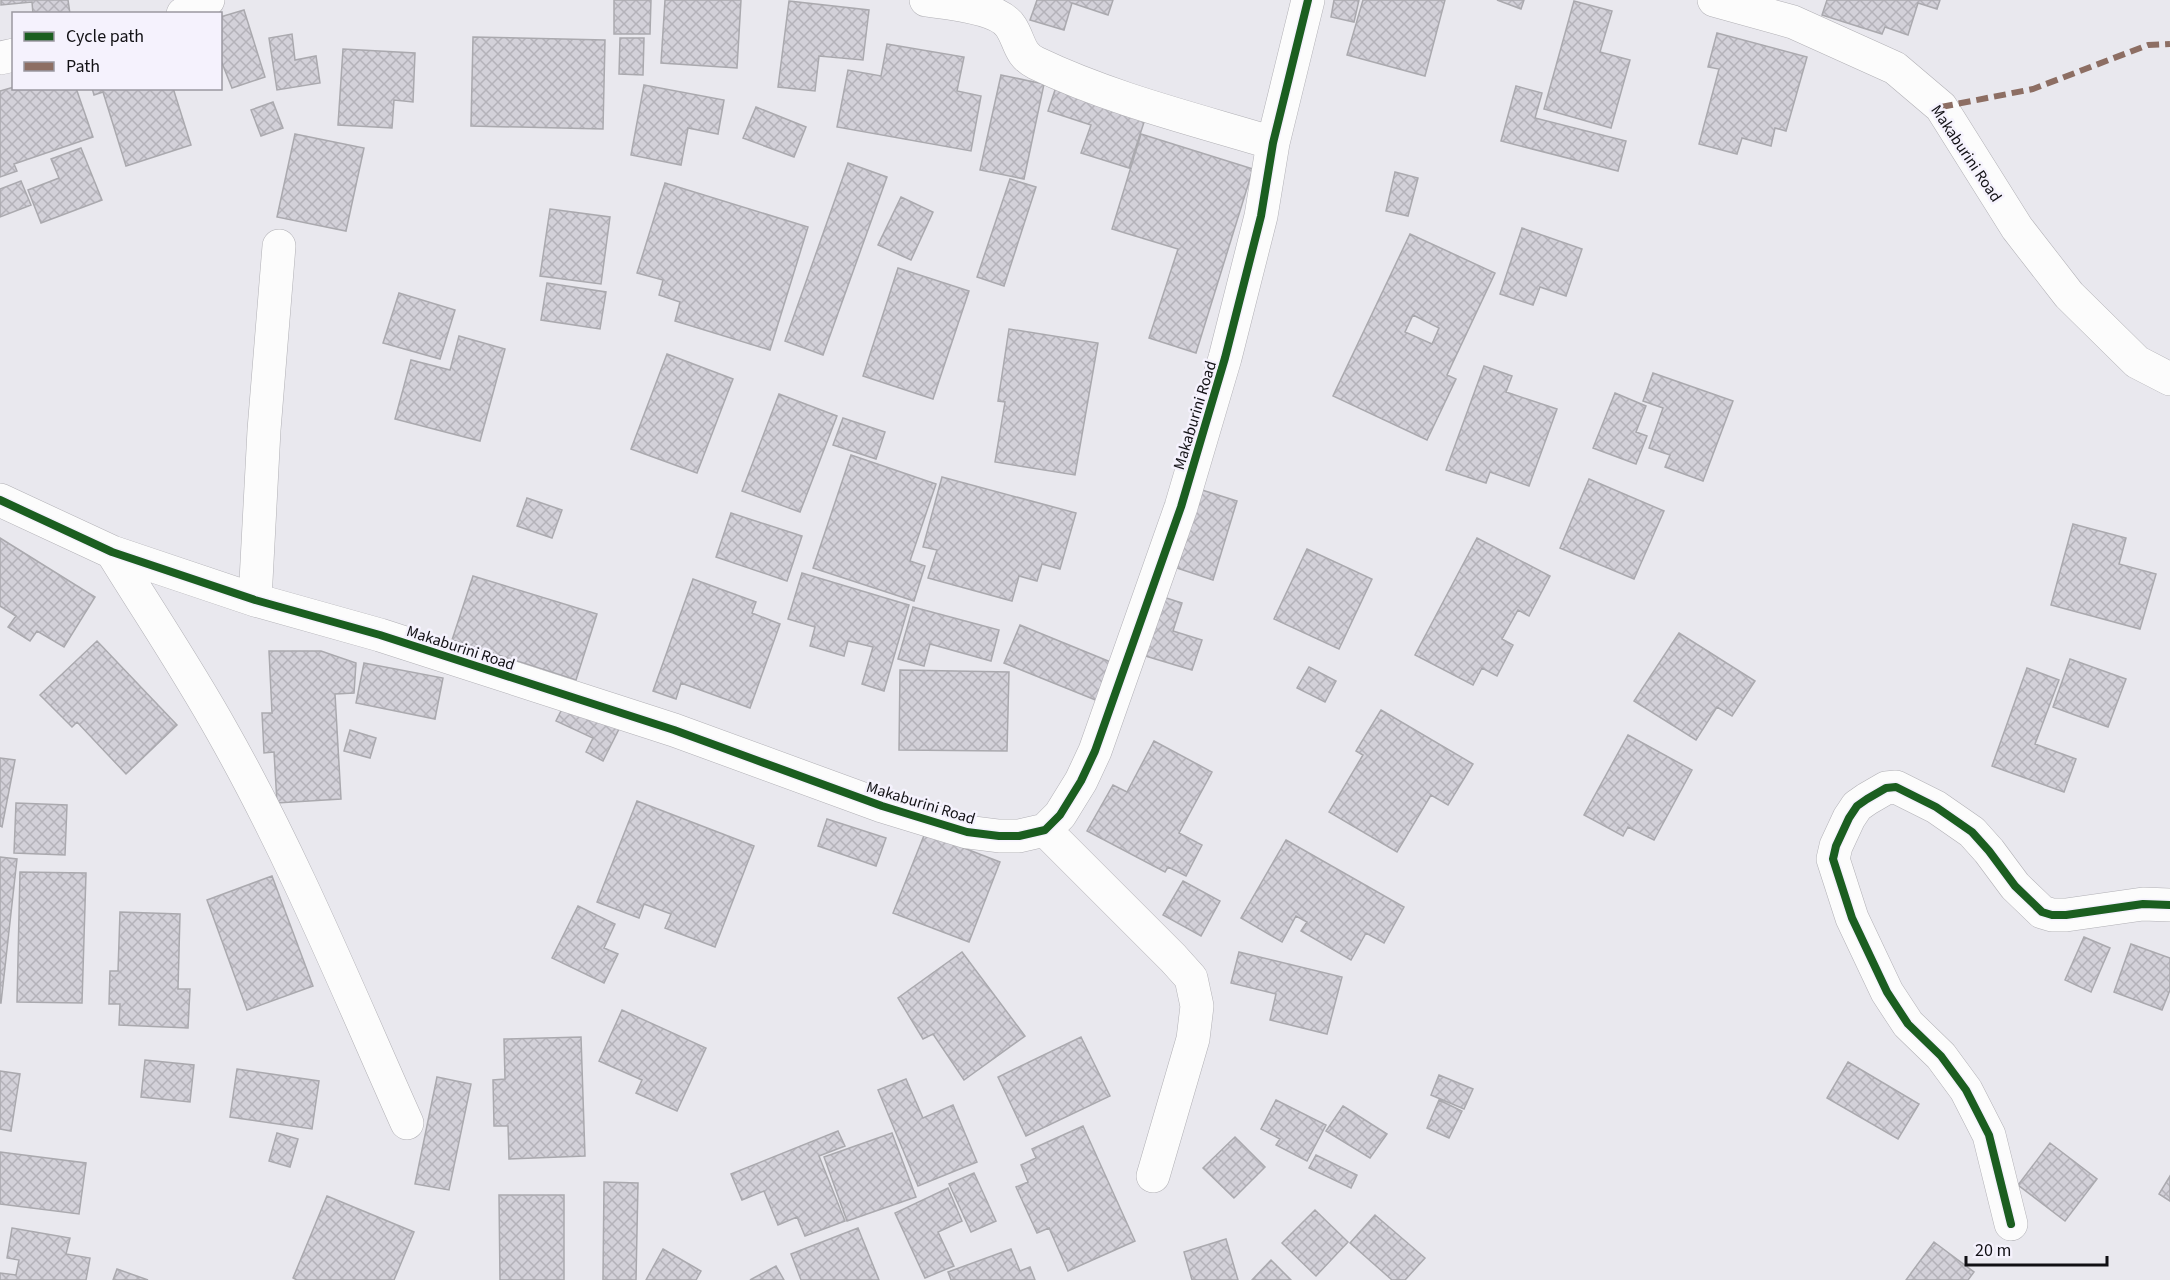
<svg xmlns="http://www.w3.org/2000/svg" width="2170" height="1280" font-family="'Source Sans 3',sans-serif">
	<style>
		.building { fill: url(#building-cross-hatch); stroke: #aaa9ae; stroke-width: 1.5; fill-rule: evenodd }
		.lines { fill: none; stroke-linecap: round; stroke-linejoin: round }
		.street-casing { stroke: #b1b0b5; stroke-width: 34 }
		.street { stroke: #fcfcfc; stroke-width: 33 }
		.quiet { stroke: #8d6e63; stroke-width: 6; stroke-dasharray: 12 6; stroke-linecap: butt }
		.cycleway-casing { stroke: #f5f2fd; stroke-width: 11 }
		.cycleway { stroke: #1b5e20; stroke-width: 8 }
		.labels { text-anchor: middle; stroke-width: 5; stroke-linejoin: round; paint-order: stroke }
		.street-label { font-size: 16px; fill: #111014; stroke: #f5f2fd }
	</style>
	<defs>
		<pattern id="building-cross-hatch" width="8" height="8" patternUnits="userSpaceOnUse" patternTransform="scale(1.5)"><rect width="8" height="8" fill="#d3d1d9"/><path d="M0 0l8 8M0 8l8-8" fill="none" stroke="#b4b2b9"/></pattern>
	</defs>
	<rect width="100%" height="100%" fill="#e9e8ee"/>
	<path class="building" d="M1,0H68L70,14H33L32,2L1,5Z
		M614,0H651L650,34H614Z
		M665,0H741L737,68L661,63Z
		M1037,0H1113L1108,15L1072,3L1064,30L1030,20Z
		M1334,0H1359L1354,22L1331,17Z
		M1363,0H1445L1425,76L1347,55Z
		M1497,0H1524L1521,9Z
		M1827,0H1940L1937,9L1918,3L1908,35L1885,27L1882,34L1822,15Z
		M789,1L869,10L863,60L819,56L815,91L778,87Z
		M1574,1L1612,11L1600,52L1630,60L1611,128L1544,109Z
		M244,10L265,77L232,88L220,58V17Z
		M1717,33L1807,57L1786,131L1775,128L1771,146L1742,138L1737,154L1699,144L1719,69L1708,67Z
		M292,34L295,60L316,56L320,83L277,90L269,38Z
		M473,37L605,40L603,129L471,126Z
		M620,38H644L643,75L619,74Z
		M887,44L964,57L957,91L981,96L971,151L837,127L848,70L881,76Z
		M343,49L415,53L413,102L394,100L392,128L338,125Z
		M1001,75L1044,84L1024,179L980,170Z
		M1058,81L1148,110L1129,168L1081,153L1091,125L1048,111Z
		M644,85L724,100L718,134L688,128L681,165L631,155Z
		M1516,86L1542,93L1535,118L1626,141L1618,171L1501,141Z
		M14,87V88H76L93,137L14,164L17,171L0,177V91Z
		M92,88H173L191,145L126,166L103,92L94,95Z
		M273,102L283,128L261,136L251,110Z
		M756,107L806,127L794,157L743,138Z
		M295,134L364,148L346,231L277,217Z
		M1141,134L1253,169L1196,353L1149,338L1178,249L1112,229Z
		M81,148L102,200L41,223L28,190L59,178L51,159Z
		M848,163L887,177L823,355L785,341Z
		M1395,172L1418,178L1408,216L1386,211Z
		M1010,179L1036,187L1004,286L977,277Z
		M21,181L31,205L0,217V189Z
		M665,183L808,227L770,350L675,321L680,302L659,295L663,280L637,273Z
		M901,197L933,212L911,260L878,245Z
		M550,209L610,217L601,284L540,276Z
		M1522,228L1582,249L1566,296L1540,287L1533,305L1500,294Z
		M1410,234L1495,273L1447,375L1456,379L1427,440L1333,396ZM1413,315L1439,328L1432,344L1405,332Z
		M898,268L969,291L933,399L863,376Z
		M547,283L606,292L600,329L541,320Z
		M399,293L455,310L440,359L383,343Z
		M1009,329L1098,343L1075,475L995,462L1005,402L998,401Z
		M459,336L505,349L480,441L395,419L411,360L450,370Z
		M667,354L733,379L697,473L631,449Z
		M1484,366L1512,376L1506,392L1557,409L1529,486L1490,472L1486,483L1446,470Z
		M1653,373L1733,401L1703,481L1665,467L1670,455L1649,448L1663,408L1643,401Z
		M1615,393L1646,406L1636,432L1647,436L1636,464L1593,448Z
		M779,394L837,416L800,512L742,491Z
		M843,418L885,432L876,459L833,445Z
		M851,455L936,484L910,561L925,566L914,601L813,568Z
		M942,477L1076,513L1060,569L1042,564L1037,581L1019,576L1012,601L928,578L937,550L923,547Z
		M1589,479L1664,511L1634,579L1560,548Z
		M1202,490L1237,501L1213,580L1177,568Z
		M527,498L562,510L552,538L517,526Z
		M731,513L802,536L787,581L716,557Z
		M2073,524L2126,538L2119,564L2156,574L2140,629L2051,605Z
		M0,538L95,597L64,647L37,631L30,641L8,627L16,616L0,606Z
		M1477,538L1550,576L1529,616L1518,610L1502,639L1513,645L1497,676L1482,668L1473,685L1415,655Z
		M1307,549L1372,579L1339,649L1274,619Z
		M802,573L909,605L884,691L862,684L873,647L848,641L844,656L810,646L815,627L788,619Z
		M473,576L597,614L576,680L452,640Z
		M693,579L756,602L752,613L780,624L750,708L681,683L676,699L653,691Z
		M1160,596L1182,603L1173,631L1202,640L1192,670L1142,655Z
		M913,607L999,630L991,661L930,644L924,666L898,659Z
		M1020,625L1113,663L1098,701L1004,663Z
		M1679,633L1755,681L1732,716L1717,707L1696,740L1634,701Z
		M97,641L177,725L126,774L77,722L72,727L40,695Z
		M269,651H321L356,663L354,693L335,694L341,799L277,803L274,752L264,753L262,713H272Z
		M2070,659L2126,679L2108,727L2053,707Z
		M364,663L443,678L435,719L356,703Z
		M1309,667L1336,681L1325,702L1297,688Z
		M2027,668L2059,680L2035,744L2076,759L2064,792L1992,766Z
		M900,670L1009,672L1007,751L899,750Z
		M566,701L620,727L603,761L586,752L593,738L556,721Z
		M1381,710L1473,764L1448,805L1431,795L1397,852L1329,812L1363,755L1356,751Z
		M350,730L376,738L370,758L344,751Z
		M1628,735L1692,770L1654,840L1628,827L1623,836L1584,815Z
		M1154,741L1212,772L1179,833L1202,845L1186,876L1168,867L1165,872L1087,831L1113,785L1127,792Z
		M0,758L15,760L2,827L0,826Z
		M637,801L754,846L715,947L665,928L671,914L644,904L639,918L597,902Z
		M16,803L67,805L65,855L14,853Z
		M827,819L886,838L876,866L818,846Z
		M925,833L1000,862L969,942L893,913Z
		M1286,840L1404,907L1384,943L1366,933L1351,960L1301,931L1307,922L1296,916L1282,942L1241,918Z
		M0,857L17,859L1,1003H0Z
		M20,872L86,873L82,1003L17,1002Z
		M272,876L313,986L247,1010L207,900Z
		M1183,881L1220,901L1201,936L1163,915Z
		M578,906L615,924L604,948L618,954L604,983L552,958Z
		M120,912L180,914L178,989H190L188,1028L119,1025L120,1004H109L110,971H118Z
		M2084,937L2110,948L2091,992L2065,980Z
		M2131,944L2170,958V990L2162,1010L2114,992Z
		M962,952L1025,1036L964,1080L933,1034L923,1039L898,998Z
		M1239,952L1342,977L1327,1034L1270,1020L1276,994L1231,983Z
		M622,1010L706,1048L677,1111L636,1093L642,1080L599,1061Z
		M581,1037L585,1156L509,1159L508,1126H494L493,1080L505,1079L504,1039Z
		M1081,1037L1110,1096L1026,1136L998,1077Z
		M145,1060L194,1065L190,1102L141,1097Z
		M1848,1062L1919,1104L1898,1139L1827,1098Z
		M237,1069L319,1081L312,1129L230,1117Z
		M0,1071L20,1074L11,1131L0,1129Z
		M1439,1075L1473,1089L1464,1109L1431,1095Z
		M437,1077L471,1084L449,1190L415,1184Z
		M906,1079L923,1118L953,1105L977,1162L918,1186L878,1090Z
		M1276,1100L1326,1125L1307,1161L1276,1145L1280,1139L1261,1129Z
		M1439,1100L1462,1111L1449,1138L1427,1128Z
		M1343,1106L1387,1134L1370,1158L1326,1131Z
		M1083,1126L1135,1241L1068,1271L1049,1228L1037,1233L1016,1187L1028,1182L1021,1165L1036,1158L1032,1149Z
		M838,1131L845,1146L819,1156L845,1221L805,1236L797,1217L778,1225L764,1191L742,1200L731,1174Z
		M277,1133L298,1139L290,1167L269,1161Z
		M892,1133L916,1197L847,1221L824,1157Z
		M1235,1137L1265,1167L1234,1198L1203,1168Z
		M2050,1143L2097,1179L2065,1221L2018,1185Z
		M0,1152L86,1163L79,1214L0,1204Z
		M1316,1155L1357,1175L1351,1188L1309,1168Z
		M974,1173L996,1221L971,1232L949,1184Z
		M2170,1176V1201L2159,1194Z
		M604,1182L638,1183L636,1280H603Z
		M948,1188L962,1221L938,1232L954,1266L925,1278L895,1213Z
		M499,1195H564V1280H500Z
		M327,1196L414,1232L394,1280H297L293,1278Z
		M1315,1210L1348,1242L1316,1276L1282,1243Z
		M1375,1215L1425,1258L1405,1280H1392L1350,1243Z
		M12,1228L70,1238L66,1254L90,1258L86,1280H0V1273L16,1275L19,1260L7,1258Z
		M858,1228L879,1280H801L791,1254Z
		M1226,1239L1238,1280H1192L1184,1252Z
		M1934,1242L1974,1272L1968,1280H1906Z
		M663,1249L701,1271L696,1280H646Z
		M1011,1249L1020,1271L1030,1267L1035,1280H951L948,1272Z
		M1271,1260L1291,1280H1252Z
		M776,1266L784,1280H750Z
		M117,1269L148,1280H113Z"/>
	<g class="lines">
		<defs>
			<path id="street" d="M926,0C948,3 999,7 1011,27C1020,41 1019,55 1036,63C1111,99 1194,119 1273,143
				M1714,0L1793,22L1895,68L1941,107L2017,228L2069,295L2137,362L2170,379
				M183,14L198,7L208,0
				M0,58L14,55
				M0,500L112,552L255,600L380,635L674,730L882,806L967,832L999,836H1019L1045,830L1060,815L1081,781L1095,751L1181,507L1225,358L1261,216L1273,143L1308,0
				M112,552C149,612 188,670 222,731C293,856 348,991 407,1123
				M255,600L264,430L279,246
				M1045,830L1173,958L1191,978L1197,1006L1193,1039L1153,1176
				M2011,1224L1989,1135L1966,1090L1941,1056L1908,1024L1887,992L1852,918L1833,859L1836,846L1849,818L1857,806L1867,799L1886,788L1896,787L1936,807L1972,832L1989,851L2015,886L2042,912L2052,915H2066L2143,904L2170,905"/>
		</defs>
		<use href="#street" class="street-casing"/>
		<use href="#street" class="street"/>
		<path class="quiet" d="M1941,107L2033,89L2148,45L2170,44"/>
		<defs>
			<path id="cycleway" d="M0,500L112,552L255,600L380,635L674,730L882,806L967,832L999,836H1019L1045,830L1060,815L1081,781L1095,751L1181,507L1225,358L1261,216L1273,143L1308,0
				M2011,1224L1989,1135L1966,1090L1941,1056L1908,1024L1887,992L1852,918L1833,859L1836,846L1849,818L1857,806L1867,799L1886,788L1896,787L1936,807L1972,832L1989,851L2015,886L2042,912L2052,915H2066L2143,904L2170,905"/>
		</defs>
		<use href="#cycleway" class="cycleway-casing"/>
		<use href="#cycleway" class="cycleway"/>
	</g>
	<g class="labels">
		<g class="street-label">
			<text transform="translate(1967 153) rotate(56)" y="6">Makaburini Road</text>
			<text transform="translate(1194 415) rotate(-73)" y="6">Makaburini Road</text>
			<text transform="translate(461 647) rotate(18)" y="6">Makaburini Road</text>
			<text transform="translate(921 802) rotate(17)" y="6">Makaburini Road</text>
		</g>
	</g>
	<rect x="12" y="12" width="210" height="78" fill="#f5f2fd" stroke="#9a98a0" stroke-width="1.5"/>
	<rect x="24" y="32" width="30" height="9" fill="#1b5e20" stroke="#9a98a0" stroke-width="1.5"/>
	<text x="66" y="42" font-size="18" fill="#111014">Cycle path</text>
	<rect x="24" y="62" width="30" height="9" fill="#8d6e63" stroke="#9a98a0" stroke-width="1.5"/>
	<text x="66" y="72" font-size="18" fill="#111014">Path</text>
	<path d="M1966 1256v9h141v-9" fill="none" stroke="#111014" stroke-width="3"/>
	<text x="1975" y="1256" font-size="18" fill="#111014" stroke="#f5f2fd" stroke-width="4.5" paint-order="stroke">20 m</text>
</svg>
